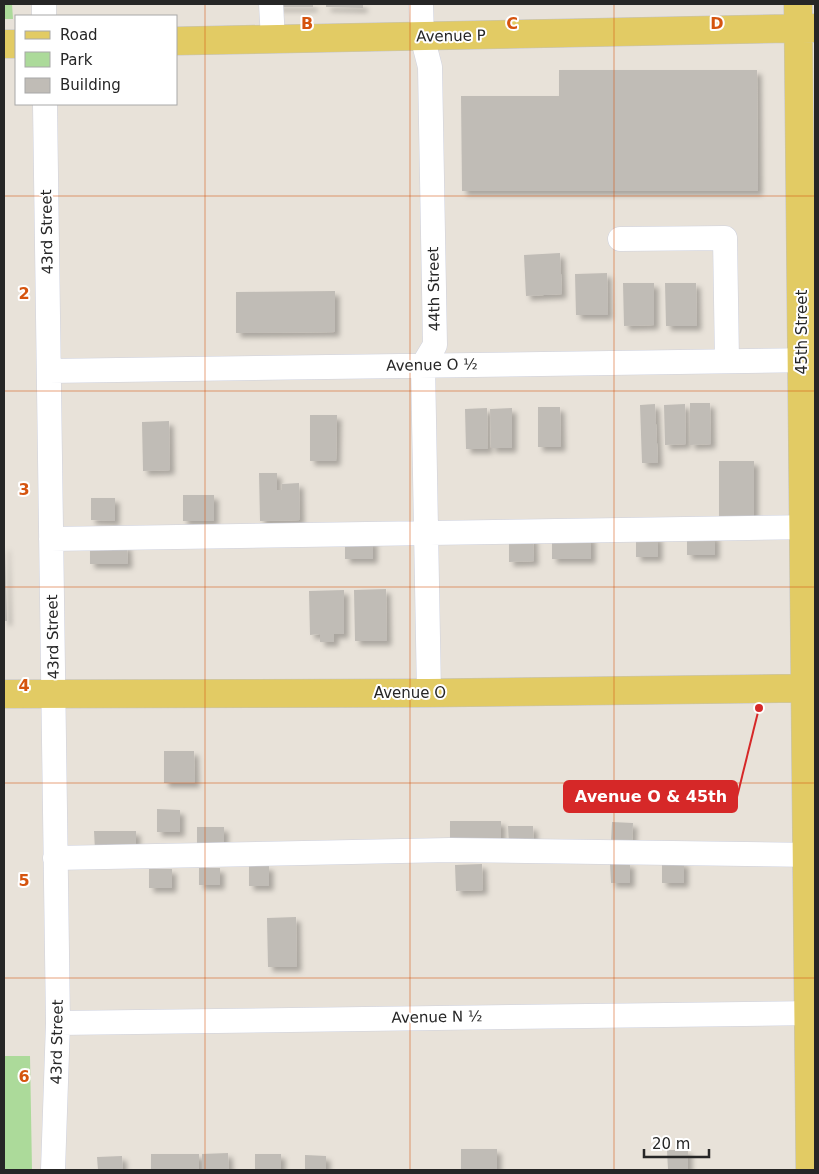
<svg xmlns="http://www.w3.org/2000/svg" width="819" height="1174" font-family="'DejaVu Sans',sans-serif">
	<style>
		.park { fill: #acda9a }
		.building { fill: #c0bcb6; filter: url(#shadow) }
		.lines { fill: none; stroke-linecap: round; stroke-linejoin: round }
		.minor-casing { stroke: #ced1de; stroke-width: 25 }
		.major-casing { stroke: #c2c2c2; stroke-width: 29 }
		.minor { stroke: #fff; stroke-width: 24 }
		.major { stroke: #e2cb64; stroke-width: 28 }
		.grid { fill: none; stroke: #d5540f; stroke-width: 1; stroke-opacity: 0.55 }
		.labels { text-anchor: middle; stroke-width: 4; stroke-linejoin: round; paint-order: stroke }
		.street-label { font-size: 15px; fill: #262626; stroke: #fff }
		.grid-label { font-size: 16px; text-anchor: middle; font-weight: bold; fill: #d5540f; stroke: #fff; stroke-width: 4; stroke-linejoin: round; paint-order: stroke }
		.leader { fill: none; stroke: #d62828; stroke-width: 2 }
		.callout-dot { fill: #d62828; stroke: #fff; stroke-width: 2 }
		.callout { fill: #d62828; stroke: #d62828; stroke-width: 2 }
		.callout-label { font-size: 16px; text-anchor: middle; font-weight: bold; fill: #fff }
	</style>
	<defs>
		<filter id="shadow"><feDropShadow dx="4.5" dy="4.5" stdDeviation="2.5" flood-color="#0004"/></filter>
	</defs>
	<rect width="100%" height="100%" fill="#e8e2d9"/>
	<path class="park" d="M4,4H12L13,19H4Z
		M4,1056H30L32,1170H4Z"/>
	<path class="building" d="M276,4H313V7H276Z
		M326,4H363V8L326,7Z
		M559,70H757L758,191H462L461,96H559Z
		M560,253L562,294L526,296L524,255Z
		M607,273L608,315H576L575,274Z
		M623,283H654V325L624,326Z
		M665,283H696L697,326H666Z
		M335,291V332L236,333V292Z
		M690,403H710L711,444L690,445Z
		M655,404L658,463H642L640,405Z
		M685,404L686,444L665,445L664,405Z
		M538,407H560L561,447H538Z
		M487,408L488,449H466L465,409Z
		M512,408V448H491L490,409Z
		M310,415H337L336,461H310Z
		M169,421L170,470L143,471L142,422Z
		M719,461H754V516H719Z
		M259,473H277V490H282V484L299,483L300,520L260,521Z
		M183,495H214V521H183Z
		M91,498H115V521L91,520Z
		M687,535H715V555H687Z
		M533,536L534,561L509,562V537Z
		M552,536H591V559H552Z
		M636,536H658V557H636Z
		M345,539L373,540V559H345Z
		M90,545H127L128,564H90Z
		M4,546H5L7,621H4Z
		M386,589L387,641H355L354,590Z
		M344,590V634H334V642H320V634L310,635L309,591Z
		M164,751H194L195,783H164Z
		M157,809L180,810V832H157Z
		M450,821H501V848H450Z
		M612,822L633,823L632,843L611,842Z
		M508,826H533L534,847H509Z
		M197,827H224V847L197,848Z
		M94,831H136V849L95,850Z
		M662,862H684V883H662Z
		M610,863H630V883H611Z
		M482,864L483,890L456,891L455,865Z
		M249,866H269V886H249Z
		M199,868H220V885H199Z
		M149,869H172V888H149Z
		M296,917L297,967H268L267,918Z
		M461,1149H497V1170H461Z
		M667,1150H688V1169L668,1170Z
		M228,1153L229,1170H202V1154Z
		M151,1154H199V1170H151Z
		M255,1154H281V1170H255Z
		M305,1155L326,1156V1170H305Z
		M122,1156L123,1170H98L97,1157Z"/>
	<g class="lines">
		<defs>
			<path id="minor" d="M44,4V16
				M271,4L273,39
				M421,4L422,36L430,67L435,345L423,365L429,693
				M45,104L58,1023L53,1170
				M620,239L725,238L727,361
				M49,371L815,360
				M51,539L815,527
				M55,858L450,850L815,855
				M58,1023L815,1013"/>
			<path id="major" d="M798,4L810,1170
				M176,41L815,28
				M4,44H16
				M4,694L429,693L815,688"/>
		</defs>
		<use href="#minor" class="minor-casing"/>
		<use href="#major" class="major-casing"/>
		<use href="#minor" class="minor"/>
		<use href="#major" class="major"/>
	</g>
	<path class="grid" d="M205,4V1170M410,4V1170M614,4V1170M4,196H815M4,391H815M4,587H815M4,783H815M4,978H815"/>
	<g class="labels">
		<g class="street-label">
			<text transform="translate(451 36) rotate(-1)" y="5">Avenue P</text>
			<text transform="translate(47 232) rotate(-91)" y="5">43rd Street</text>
			<text transform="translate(434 289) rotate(-91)" y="5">44th Street</text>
			<text transform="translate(802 332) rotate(-90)" y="5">45th Street</text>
			<text transform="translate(432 365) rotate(-1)" y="5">Avenue O ½</text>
			<text transform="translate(53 637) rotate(-91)" y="5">43rd Street</text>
			<text x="410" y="698">Avenue O</text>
			<text transform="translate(437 1017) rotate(-1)" y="5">Avenue N ½</text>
			<text transform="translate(57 1042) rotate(-89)" y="5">43rd Street</text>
		</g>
	</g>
	<g class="grid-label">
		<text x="307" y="29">B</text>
		<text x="512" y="29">C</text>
		<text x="717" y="29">D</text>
		<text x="24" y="299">2</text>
		<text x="24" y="495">3</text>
		<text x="24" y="691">4</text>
		<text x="24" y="886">5</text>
		<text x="24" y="1082">6</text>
	</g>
	<path class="leader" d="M759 708L737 797"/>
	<circle class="callout-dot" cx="759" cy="708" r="5"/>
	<rect class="callout" x="564" y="781" width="173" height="31" rx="5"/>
	<g class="callout-label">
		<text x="651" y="802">Avenue O &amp; 45th</text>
	</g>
	<rect width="819" height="1174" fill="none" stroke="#262626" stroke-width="10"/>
	<rect x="15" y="15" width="162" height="90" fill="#ffffff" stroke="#a8a8a8"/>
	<rect x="25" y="31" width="25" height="8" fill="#e2cb64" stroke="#a8a8a8"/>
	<text x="60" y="40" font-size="15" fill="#262626">Road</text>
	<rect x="25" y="52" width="25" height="15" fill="#acda9a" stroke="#a8a8a8"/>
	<text x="60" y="65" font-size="15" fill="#262626">Park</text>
	<rect x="25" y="78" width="25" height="15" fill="#c0bcb6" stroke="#a8a8a8"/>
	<text x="60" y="90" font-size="15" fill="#262626">Building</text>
	<path d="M644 1149v8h65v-8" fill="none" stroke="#262626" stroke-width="2.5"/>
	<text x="652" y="1149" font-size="15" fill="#262626" stroke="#ffffff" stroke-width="4" paint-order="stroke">20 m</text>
</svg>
